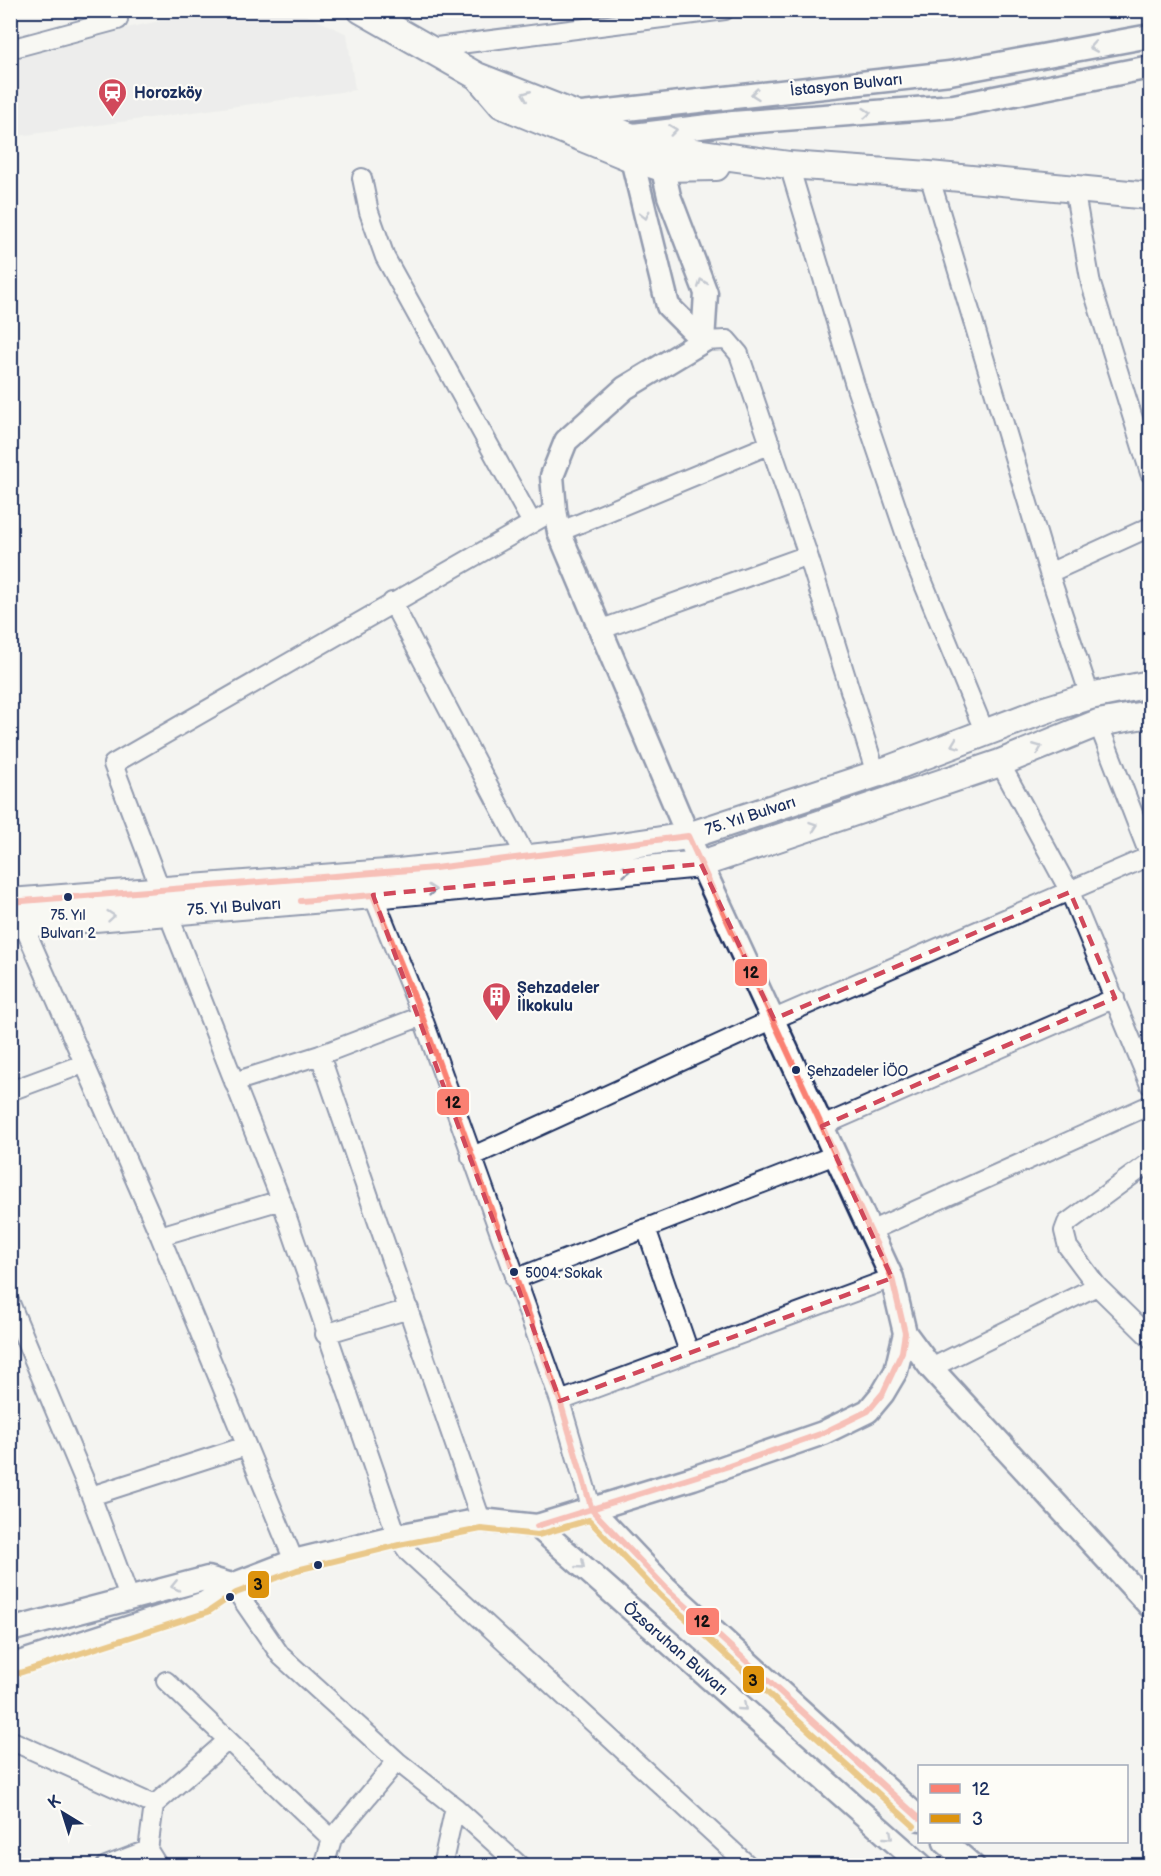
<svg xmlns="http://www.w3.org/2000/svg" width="1161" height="1876" font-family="'Balsamiq Sans',sans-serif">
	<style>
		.built { fill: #e4e5e6 }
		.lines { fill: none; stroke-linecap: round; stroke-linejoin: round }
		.minor-casing { stroke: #1b2f5e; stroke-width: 22 }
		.tertiary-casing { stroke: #1b2f5e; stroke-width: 27 }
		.secondary-casing { stroke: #1b2f5e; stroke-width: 30 }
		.minor { stroke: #fdfcf7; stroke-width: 18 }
		.tertiary { stroke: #fdfcf7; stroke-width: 22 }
		.secondary { stroke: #fdfcf7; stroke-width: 26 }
		.bus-1-casing { stroke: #fdfcf7; stroke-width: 10 }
		.bus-2-casing { stroke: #fdfcf7; stroke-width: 10 }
		.bus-1 { stroke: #fa8072; stroke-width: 6 }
		.bus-2 { stroke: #dd930e; stroke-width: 6 }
		.oneway { stroke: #8c96aa }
		.marked { fill: none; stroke: #d1495b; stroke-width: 4.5; stroke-dasharray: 12 8; stroke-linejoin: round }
		.bus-dot { fill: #1b2f5e; stroke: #fdfcf7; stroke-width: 2 }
		.labels { text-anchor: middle; stroke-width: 4.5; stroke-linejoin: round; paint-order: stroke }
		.bus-label { font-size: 14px; fill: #1b2f5e; stroke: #fdfcf7; text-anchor: start }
		.street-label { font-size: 16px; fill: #1b2f5e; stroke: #fdfcf7 }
		.poi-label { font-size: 16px; font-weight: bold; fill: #1b2f5e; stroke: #fdfcf7; text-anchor: start }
		.line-badge { stroke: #fdfcf7; stroke-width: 2 }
		.pale-badge-label { font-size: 16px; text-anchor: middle; font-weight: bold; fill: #111 }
	</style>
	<rect width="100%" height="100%" fill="#f4f4f1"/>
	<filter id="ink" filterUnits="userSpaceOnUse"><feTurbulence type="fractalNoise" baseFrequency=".0167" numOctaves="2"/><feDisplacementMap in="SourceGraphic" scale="12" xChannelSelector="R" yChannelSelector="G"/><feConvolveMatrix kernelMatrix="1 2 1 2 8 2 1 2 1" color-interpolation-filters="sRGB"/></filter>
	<g filter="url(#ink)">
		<path class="built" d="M213,10L298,11L347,34L355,90L11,137V58L25,49Z"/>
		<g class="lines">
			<defs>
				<path id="minor" d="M429,48L725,10
					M10,49L118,20L117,10
					M789,165L855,385L916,565L985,733
					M929,175L1049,573L1090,696
					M362,178L369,212L385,257L532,523
					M1074,188L1091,284L1150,473
					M703,341L727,340L739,354L808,555L876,774
					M559,532L771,444
					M1049,573L1150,527
					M392,602L527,859
					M602,629L808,555
					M1098,723L1150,857
					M1000,763L1070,892L1150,1085
					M161,891L113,764L555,510
					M373,895L422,1016L560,1401L592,1510
					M167,911L281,1200L397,1536L409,1553L749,1866
					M23,924L160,1236L294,1561
					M320,1055L422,1016
					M234,1082L320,1055L481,1520
					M10,1091L83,1064
					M822,1126L1115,998
					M471,1157L774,1019L1150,856
					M1150,1162L1067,1223L1064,1231L1068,1247L1097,1286L1150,1338
					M646,1228L689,1352
					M870,1231L1150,1105
					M160,1236L281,1200
					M515,1279L835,1155
					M10,1303L91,1496L129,1597
					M325,1334L409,1309
					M931,1368L1097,1286
					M560,1401L892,1278
					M91,1496L246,1446
					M232,1585L281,1656L397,1761L455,1807L442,1866
					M166,1681L332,1839
					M10,1740L154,1805L228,1740
					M154,1805L148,1850L158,1866
					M455,1807L520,1866
					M106,1866L148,1850
					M324,1866L332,1839L397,1761"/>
				<path id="tertiary" d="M573,115L950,73L1150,36
					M625,136L733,123L954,106L1150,67
					M628,143L668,306L703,341
					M659,152L669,196L706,293L703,341
					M703,341L625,388L566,441L552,476L555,510L559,532L688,836L892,1278L905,1333L931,1368L1150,1606
					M592,1510L667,1589L920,1819
					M537,1526L922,1866
					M10,1630L208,1578L232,1585
					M10,1666L205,1603L232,1585L294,1561L397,1536L481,1520L537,1526L693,1478L823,1433L868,1411L883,1393L896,1371L905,1333
					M945,1842L973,1866"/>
				<path id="secondary" d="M361,10L477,76L658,147L789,165L929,175L1150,196
					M479,78L502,105L631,158L662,168L716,167
					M10,902L399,872L567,854L688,836L876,774L1045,710L1090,696L1150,684
					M10,925L373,895L701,864L1000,763L1098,723L1150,714"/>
			</defs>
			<use href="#minor" class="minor-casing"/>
			<use href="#tertiary" class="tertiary-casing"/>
			<use href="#secondary" class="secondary-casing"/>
			<use href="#minor" class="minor"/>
			<use href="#tertiary" class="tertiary"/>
			<use href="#secondary" class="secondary"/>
			<defs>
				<path id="bus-1" d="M301,901L373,895L422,1016L560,1401L592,1510L667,1589L920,1819
					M10,902L435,868L688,836L892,1278L905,1333L902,1352L883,1393L868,1411L823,1433L729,1466L537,1526"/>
				<path id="bus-2" d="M13,1675L208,1612L236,1593L297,1570L399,1545L481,1529L538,1535L589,1520L661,1596L914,1826"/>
			</defs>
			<use href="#bus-1" class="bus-1-casing"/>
			<use href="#bus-2" class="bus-2-casing"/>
			<use href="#bus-1" class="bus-1"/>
			<use href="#bus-2" class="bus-2"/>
		</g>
		<defs><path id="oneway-chevron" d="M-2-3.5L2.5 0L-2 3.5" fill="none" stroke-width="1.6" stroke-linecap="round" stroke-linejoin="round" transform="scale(1.5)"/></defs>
		<g class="oneway">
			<use href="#oneway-chevron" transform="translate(1093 47) rotate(170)"/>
			<use href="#oneway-chevron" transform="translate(755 94) rotate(174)"/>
			<use href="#oneway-chevron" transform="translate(526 95) rotate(-158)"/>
			<use href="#oneway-chevron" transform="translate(867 113) rotate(-5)"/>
			<use href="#oneway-chevron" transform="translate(673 130) rotate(-7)"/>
			<use href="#oneway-chevron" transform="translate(645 215) rotate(76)"/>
			<use href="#oneway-chevron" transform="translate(702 283) rotate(-110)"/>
			<use href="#oneway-chevron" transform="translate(955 744) rotate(159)"/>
			<use href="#oneway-chevron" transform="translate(1038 748) rotate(-22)"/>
			<use href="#oneway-chevron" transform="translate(814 826) rotate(-19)"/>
			<use href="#oneway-chevron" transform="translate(626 871) rotate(-5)"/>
			<use href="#oneway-chevron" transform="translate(432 890) rotate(-5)"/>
			<use href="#oneway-chevron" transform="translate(111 916) rotate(-5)"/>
			<use href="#oneway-chevron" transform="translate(581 1565) rotate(41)"/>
			<use href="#oneway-chevron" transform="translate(175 1586) rotate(167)"/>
			<use href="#oneway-chevron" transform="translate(743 1707) rotate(41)"/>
			<use href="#oneway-chevron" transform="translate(889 1836) rotate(41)"/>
		</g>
	</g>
	<path d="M0 0H1161V1876H0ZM701,864L774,1019L1070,892L1115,998L822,1126L892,1278L560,1401L373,895Z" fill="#f4f4f1" fill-opacity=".55" fill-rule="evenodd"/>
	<path class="marked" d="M701,864L774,1019L1070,892L1115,998L822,1126L892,1278L560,1401L373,895Z"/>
	<defs>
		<symbol id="station-pin" viewBox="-11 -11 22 30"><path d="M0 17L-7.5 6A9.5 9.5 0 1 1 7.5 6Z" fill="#d1495b" stroke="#fdfcf7"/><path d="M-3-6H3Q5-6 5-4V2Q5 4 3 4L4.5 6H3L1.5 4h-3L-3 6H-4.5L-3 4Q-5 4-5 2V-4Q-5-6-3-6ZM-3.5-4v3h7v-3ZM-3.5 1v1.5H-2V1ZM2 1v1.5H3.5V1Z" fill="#fff"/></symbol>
		<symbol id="building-pin" viewBox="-11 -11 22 30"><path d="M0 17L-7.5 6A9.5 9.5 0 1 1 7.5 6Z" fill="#d1495b" stroke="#fdfcf7"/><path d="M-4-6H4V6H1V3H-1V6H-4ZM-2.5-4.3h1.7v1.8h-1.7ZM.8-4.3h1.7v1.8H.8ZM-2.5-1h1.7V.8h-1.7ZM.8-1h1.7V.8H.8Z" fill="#fff"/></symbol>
	</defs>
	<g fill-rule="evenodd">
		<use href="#station-pin" x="96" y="76" width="33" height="45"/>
		<use href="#building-pin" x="480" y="980" width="33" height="45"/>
	</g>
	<g class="bus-dot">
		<circle cx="68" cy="897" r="5"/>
		<circle cx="796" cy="1070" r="5"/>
		<circle cx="514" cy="1272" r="5"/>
		<circle cx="318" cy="1565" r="5"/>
		<circle cx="230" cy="1597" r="5"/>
	</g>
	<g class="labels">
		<g class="bus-label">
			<text x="68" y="920" text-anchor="middle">75. Yıl<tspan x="68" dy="18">Bulvarı 2</tspan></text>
			<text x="807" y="1076">Şehzadeler İÖO</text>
			<text x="525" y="1278">5004. Sokak</text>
		</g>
		<g class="street-label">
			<text transform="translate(846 84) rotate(-6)" y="6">İstasyon Bulvarı</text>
			<text transform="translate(750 815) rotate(-18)" y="6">75. Yıl Bulvarı</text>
			<text transform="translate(234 906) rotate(-4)" y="6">75. Yıl Bulvarı</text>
			<text transform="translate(676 1648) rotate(41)" y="6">Özsaruhan Bulvarı</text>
		</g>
		<g class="poi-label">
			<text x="134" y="98">Horozköy</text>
			<text x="517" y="993">Şehzadeler<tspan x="517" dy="18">İlkokulu</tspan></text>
		</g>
	</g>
	<g class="line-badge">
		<rect x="734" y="958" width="34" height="29" rx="6" fill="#fa8072"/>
		<rect x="436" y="1088" width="34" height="28" rx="6" fill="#fa8072"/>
		<rect x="247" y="1570" width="23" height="29" rx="6" fill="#dd930e"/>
		<rect x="685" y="1607" width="35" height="29" rx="6" fill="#fa8072"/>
		<rect x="742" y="1665" width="23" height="29" rx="6" fill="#dd930e"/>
	</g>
	<g class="pale-badge-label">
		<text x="751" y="978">12</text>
		<text x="453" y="1108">12</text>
		<text x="258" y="1590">3</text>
		<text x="702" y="1627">12</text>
		<text x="753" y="1686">3</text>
	</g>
	<rect width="1161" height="1876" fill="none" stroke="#fdfcf7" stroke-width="36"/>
	<rect x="18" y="18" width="1125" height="1840" fill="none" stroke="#1b2f5e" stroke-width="2" filter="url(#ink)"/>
	<rect x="918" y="1765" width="210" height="78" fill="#fdfcf7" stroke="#a3aaba" stroke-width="1.5"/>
	<rect x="930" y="1784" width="30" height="9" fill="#fa8072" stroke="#a3aaba" stroke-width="1.5"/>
	<text x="972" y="1795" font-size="18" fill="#1b2f5e">12</text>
	<rect x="930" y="1814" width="30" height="9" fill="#dd930e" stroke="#a3aaba" stroke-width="1.5"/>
	<text x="972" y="1825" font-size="18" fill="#1b2f5e">3</text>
	<g transform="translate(63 1813) rotate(322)" stroke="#fdfcf7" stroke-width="4.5" paint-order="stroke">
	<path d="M0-4.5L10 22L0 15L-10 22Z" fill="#1b2f5e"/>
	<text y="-9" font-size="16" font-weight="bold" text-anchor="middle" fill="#1b2f5e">K</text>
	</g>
</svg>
